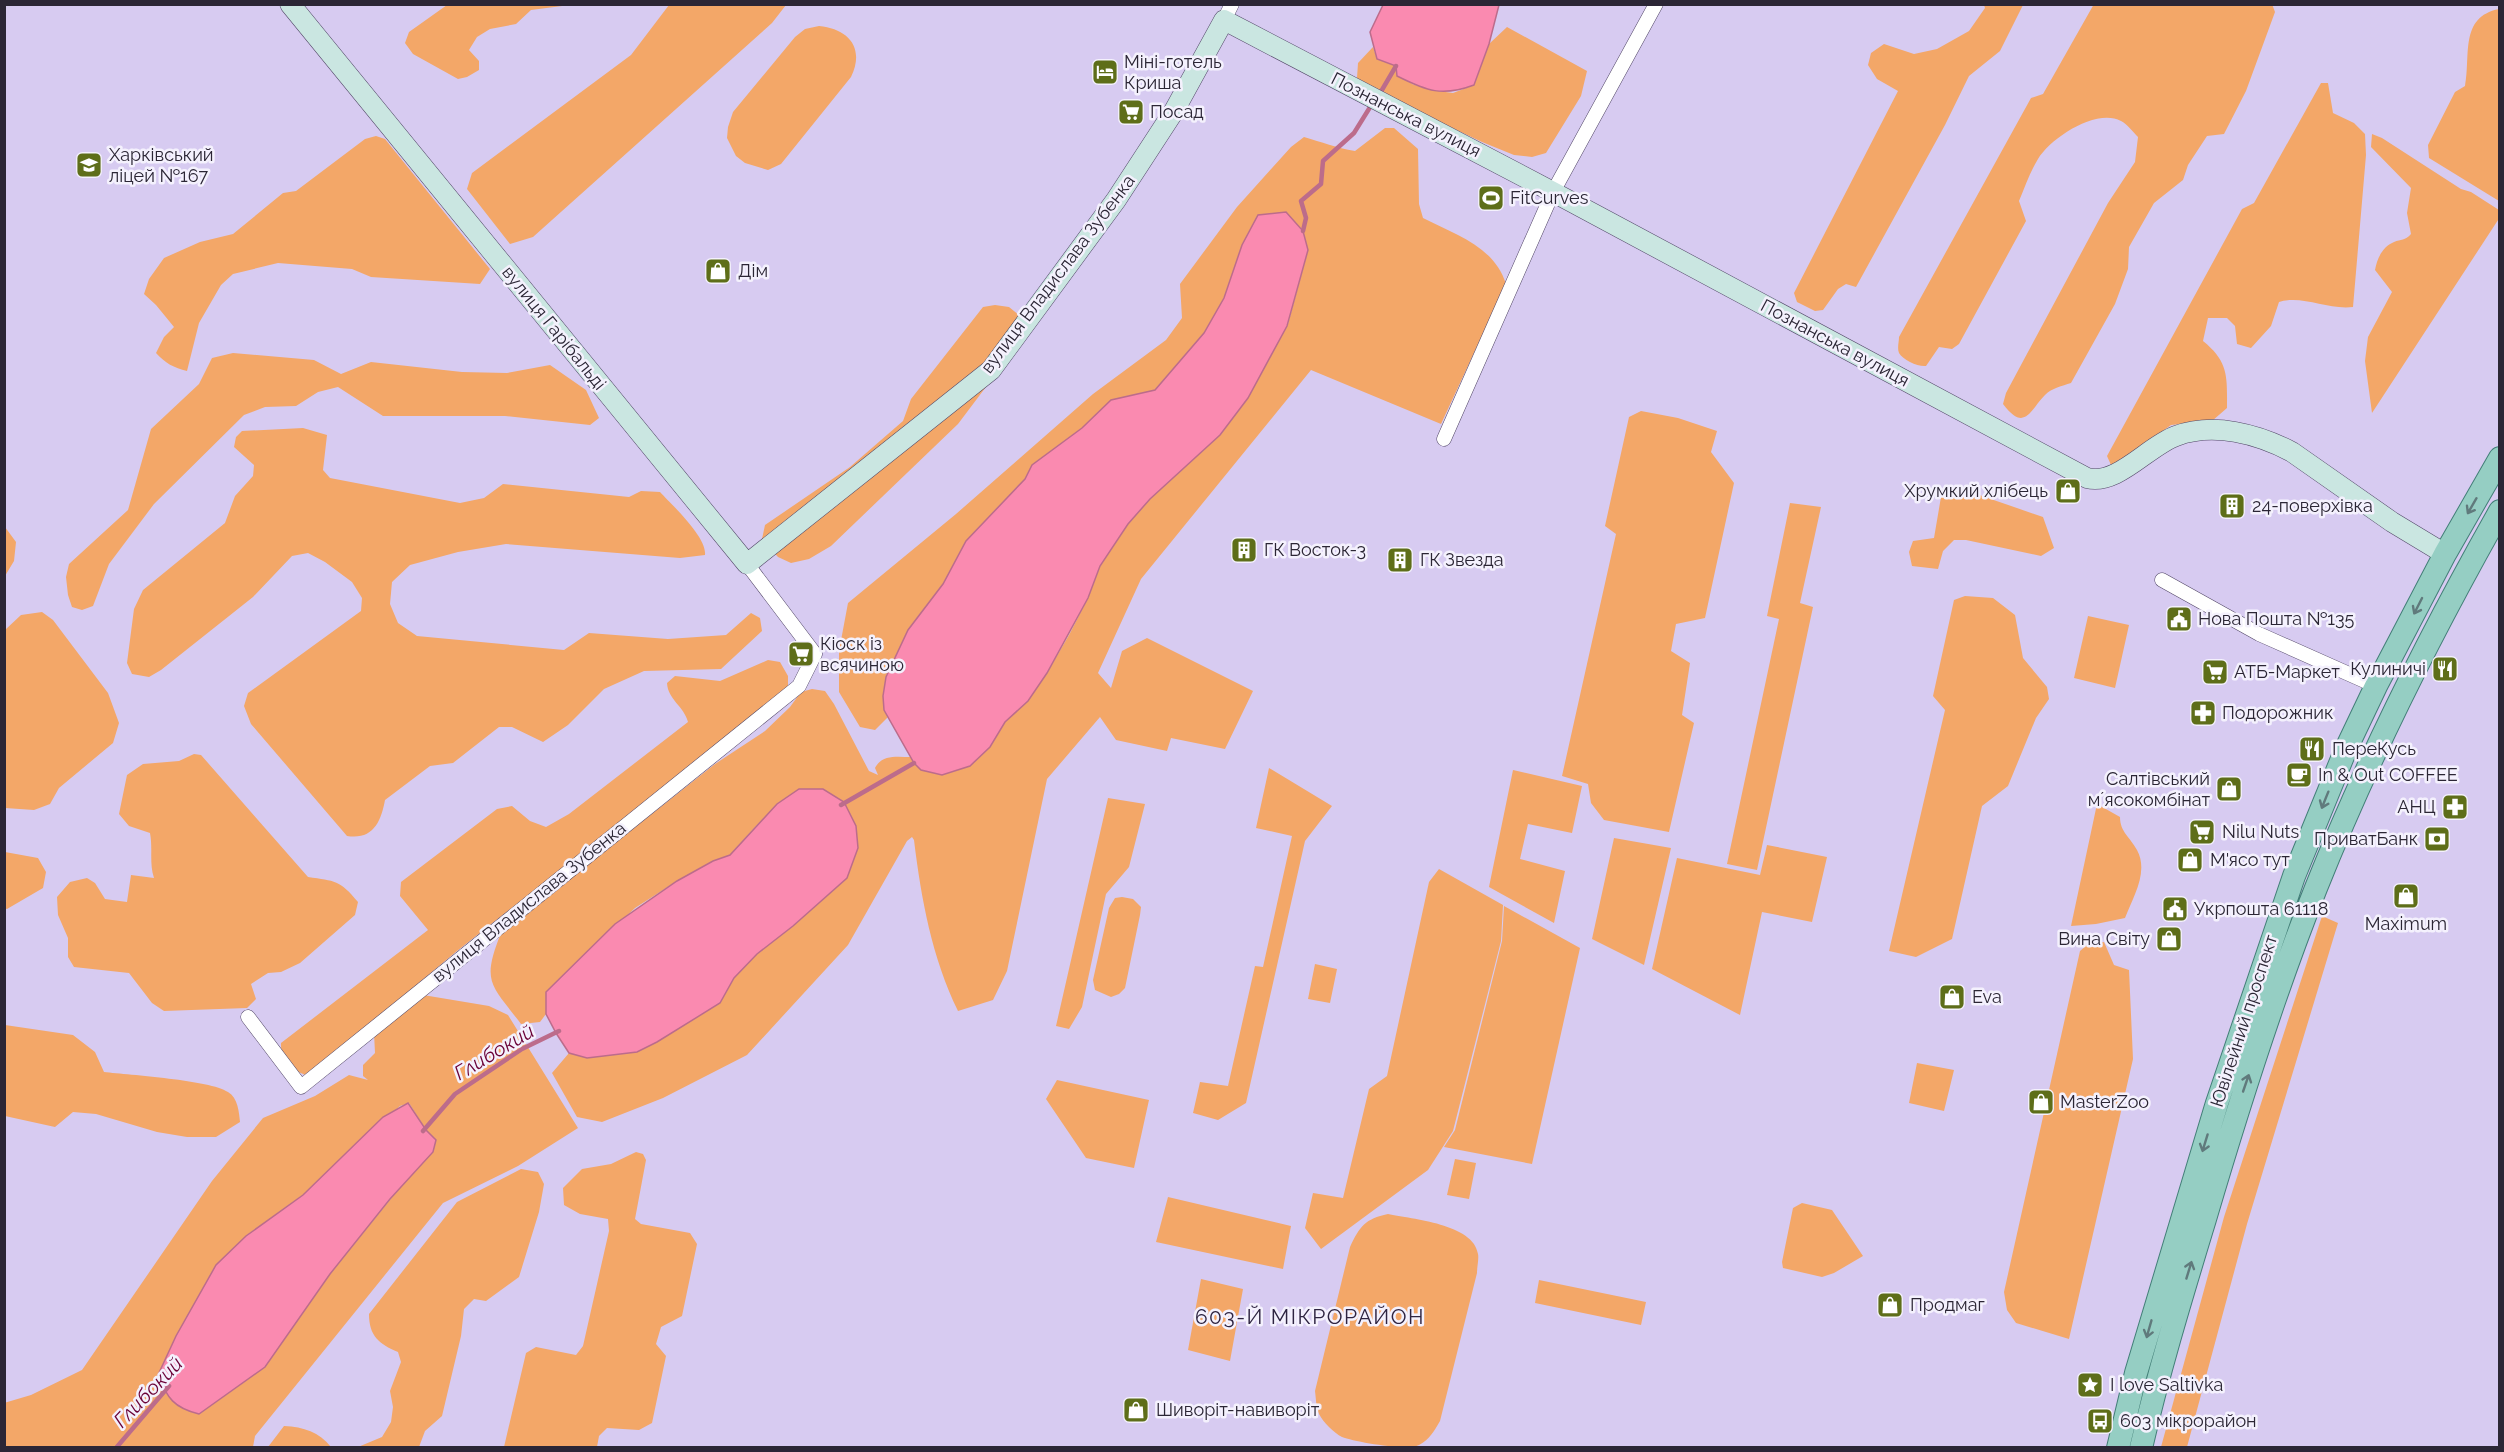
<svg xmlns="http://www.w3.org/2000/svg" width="2504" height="1452" font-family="Raleway,sans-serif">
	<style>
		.green { fill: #f3a768; fill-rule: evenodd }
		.water { fill: #fa8ab0; stroke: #bc6c8b; stroke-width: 1.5 }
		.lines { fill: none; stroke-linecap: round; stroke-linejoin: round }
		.stream { stroke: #bc6c8b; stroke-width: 4.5 }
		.street-casing { stroke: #514666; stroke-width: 15 }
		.secondary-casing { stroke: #514666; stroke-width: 21 }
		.primary-casing { stroke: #427e77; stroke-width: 24 }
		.street { stroke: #fff; stroke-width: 14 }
		.secondary { stroke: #cae6e1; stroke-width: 20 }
		.primary { stroke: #95cec3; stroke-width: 22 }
		.oneway { stroke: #607a7c }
		.labels { text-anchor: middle; stroke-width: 5; stroke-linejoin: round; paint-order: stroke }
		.poi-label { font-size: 18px; fill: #2b2635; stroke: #f4f1fd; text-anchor: start }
		.street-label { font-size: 18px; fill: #2b2635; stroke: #f4f1fd }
		.water-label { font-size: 20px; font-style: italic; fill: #6a0136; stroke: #f4f1fd }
		.quarter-label { font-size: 21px; letter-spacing: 1.5px; fill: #2e2441; stroke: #f4f1fd }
	</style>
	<rect width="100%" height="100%" fill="#d7cbf1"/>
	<path class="green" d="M2094,4H2272L2275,12L2246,91L2224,134L2207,136L2188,165L2183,180L2154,203L2129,247L2128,269L2115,304L2071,383C2062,386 2052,388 2045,395C2030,410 2025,433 2003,404L2006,393L2108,203L2135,162L2138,137C2133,132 2127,124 2121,121C2096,108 2051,138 2038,159C2030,172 2025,187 2019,201L2026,221L1959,344L1952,349L1939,347L1926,366C1918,367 1903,360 1899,353C1897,348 1899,342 1899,337L2031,98L2043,94Z
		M447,5V4L570,5L531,10L516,24L490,29L477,37L469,50L479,61V70L467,77L458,79L413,54L405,43L409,32Z
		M669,5H786L772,23L533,237L510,244L467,189L472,173L631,55Z
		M1984,5H2023L2000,51L1969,76L1945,125L1856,287L1846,284L1838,289L1823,310L1815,311L1797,302L1794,293L1898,91L1877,79L1868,65L1871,53L1884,44L1914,54L1937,49L1969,31L1985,8Z
		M2499,9H2500L2499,201L2429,158L2428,145L2455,92L2465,86C2471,56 2459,17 2499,9Z
		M819,26C849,29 865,48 851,77L781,164L768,170L745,163L736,156L727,138L728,127L733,112L795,37L805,29Z
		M1507,27L1587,71L1581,96L1546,153L1532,157L1514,155L1482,142L1363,86L1357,78L1358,63L1373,47L1377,59L1396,66L1412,84L1431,90L1453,93L1474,85L1489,44Z
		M2321,83H2328L2333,113L2354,123L2365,134L2366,155L2353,307C2327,310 2303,295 2279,302L2271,326L2251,348L2237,344L2235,326L2227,318H2208L2203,341C2229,362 2227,377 2227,408L2212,421L2171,425L2121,462L2111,465L2107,456L2242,209L2254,203Z
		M1385,128H1394L1418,149L1419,204L1423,218C1456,235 1494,246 1506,284L1441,424L1311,370L1141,579L1098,673L1111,688L1122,651L1147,638L1253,691L1225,749L1171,738L1167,751L1116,740L1100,717L1047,779L1007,971L993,1000L958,1011C932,958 921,898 914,840L912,837L907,841L848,945L747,1055L663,1098L602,1122L577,1117L552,1073L569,1053L587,1058L654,1043L720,1003L734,978L757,954L793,926L847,878L844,802L823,789H799L756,826L730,855L713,861L677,881L635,908L546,992V1014L540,1022L521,1024C491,984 481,983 501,933L715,764L765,731L790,707L801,692L812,689L825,691L834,704L869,771L878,775L875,768C882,754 897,757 911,757L914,763L942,775L970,766L990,747L1005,722L1028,701L1047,673L1069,635L1088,598L1100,566L1128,524L1150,499L1220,435L1248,398L1288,324L1308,250L1242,245L1224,298L1204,333L1155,390L1111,400L1082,428L1033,465L1025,479L966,541L943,584L908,630L886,676L883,696L884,710L888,717L875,730L860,727L839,692V651L848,603L956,514L1093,394L1166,340L1182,318L1180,284L1237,207L1291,147L1304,137C1322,142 1336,148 1355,151Z
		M2372,134L2382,138L2461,189L2471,192L2499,210L2500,217L2372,413L2365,361L2368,337L2392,292L2375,270C2377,259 2382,247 2394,242C2401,239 2405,241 2411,234L2407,213L2411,188L2371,147Z
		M376,136L385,139L490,269L480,284L371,277L352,269L278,263L233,274L221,285L199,323L187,371C174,368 165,363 156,353L164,337L174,327L156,305L144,294L149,279L164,258L200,242L233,234L283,193L296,191L365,139Z
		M995,305L1009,307L1020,316L1010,355L958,424L831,546L809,559L791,563L778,557L762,539L765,525L850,467L903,421L911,399L983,307Z
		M233,353L314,360L341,374L371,362L462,372L507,373L550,365L586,390L599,418L590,425L505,416H383L338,387L318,392L296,406L265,407L244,415L154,504L109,564L93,606L82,610L72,607L68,595L66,577L69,564L128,510L151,429L199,384L212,358Z
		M1641,411L1678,418L1717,431L1711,452L1734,483L1705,618L1676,624L1671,651L1690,663L1682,715L1694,723L1669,832L1604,820L1591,803L1588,784L1562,776L1616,534L1605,526L1629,417Z
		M303,428L327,435L323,470L330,478L460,503L484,498L503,484L629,497L641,491L660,492C672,505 707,537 705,555L680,558L506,544L458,552L410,565L392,582L390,604L398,623L417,636L564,650L589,633L668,639L726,635L751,613L760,618L762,631L721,669L644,671L604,689L568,725L543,742L512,727H499L453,763L430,766L385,800C381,822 373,840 347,836L251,724L244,706L248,693L361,611L362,598L352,582L325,562L308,553L292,556L253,597L161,670L149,677L132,674L127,663L134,609L143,590L225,523L235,496L253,476L254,465L234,447L236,437L242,431Z
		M1956,487L2043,517L2054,548L2041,556L1966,540H1954L1943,551L1938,569L1912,566L1909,552L1913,541L1934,538L1941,497Z
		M1790,503L1821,507L1800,603L1813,607L1757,870L1727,864L1779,619L1767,616Z
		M5,527L16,542L14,561L5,576Z
		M1965,596L1993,598L2015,615L2023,658L2047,687L2049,699L2036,718L2008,786L1982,806L1952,939L1916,957L1889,951L1945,710L1933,696L1954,600Z
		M42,612L53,620L108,693L119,723L113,743L59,788L50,804L34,810L5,808V630L21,615Z
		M2088,616L2129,625L2115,688L2074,678Z
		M768,660L780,662L788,676V691L457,951L308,1076C293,1071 280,1060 281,1043L428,930L400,896L401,882L497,809L512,806L530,821L546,827L569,814L688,722C684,706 668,700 667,683L675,676L720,681Z
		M194,754L201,755L308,877C335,881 340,880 358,902L355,915L300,963L281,972L268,973L251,984L256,999L247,1008L164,1011L152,1003L129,973L74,967L68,957V938L58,915L57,897L70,882L87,878L95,883L105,899L127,902L131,875L154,878C149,863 153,849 150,833L129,826L119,814L127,775L143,764L179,761Z
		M1269,768L1332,806L1305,841L1246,1103L1218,1120L1193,1113L1200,1082L1228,1086L1255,966L1263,967L1292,836L1256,828Z
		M1513,770L1582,786L1572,833L1528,824L1520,859L1565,871L1554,923L1489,887Z
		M1108,798L1145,804L1129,867L1106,894L1082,1007L1069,1029L1056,1026Z
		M2097,804L2120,817C2120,832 2130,837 2137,850C2149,872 2133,897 2125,918L2096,924L2071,926Z
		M1614,838L1671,848L1644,965L1592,939Z
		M1767,845L1827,857L1812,922L1762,912L1740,1015L1652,969L1677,858L1760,875Z
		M5,852L38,858L46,872L43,888L7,909L4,908Z
		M1439,869L1503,905L1501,941L1453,1131L1428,1170L1321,1249L1305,1228L1313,1193L1343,1198L1369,1089L1387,1076L1429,882Z
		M1122,897L1133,899L1141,907L1140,915L1125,988L1119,994L1111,997L1095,990L1093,980L1109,908L1115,898Z
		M1504,906L1580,948L1532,1164L1444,1147L1455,1130L1502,941Z
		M2322,916L2338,923L2247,1224L2187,1447H2161L2224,1217Z
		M2104,942L2114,965L2129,970L2133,1059L2069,1339L2016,1323L2007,1310L2004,1292L2080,951L2087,945Z
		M1315,964L1337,969L1330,1003L1308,999Z
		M423,995L489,1006L508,1015L578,1128L518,1166L443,1203L255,1436L253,1447H5L4,1403L31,1395L82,1370L212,1181L263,1118L315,1096L349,1075L368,1080L363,1076V1065L375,1053L374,1033ZM409,1103L426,1130L436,1140L410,1175L330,1274L265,1367L199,1414L176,1336L216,1265L246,1236L303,1195L400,1106Z
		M5,1025L73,1035L95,1052L104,1072C130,1075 210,1080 228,1092C238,1098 239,1112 240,1122L216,1137H187L157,1132L96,1114L73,1112L55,1127L5,1116Z
		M1917,1063L1954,1070L1944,1111L1909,1103Z
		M1057,1080L1149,1100L1134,1168L1086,1158L1046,1099Z
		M636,1152L643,1154L646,1160L635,1219L641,1224L690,1233L697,1244L682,1316L661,1327L656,1344L666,1356L652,1423L639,1430L607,1428L599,1436L597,1447H504L526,1353L536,1347L576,1355L583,1346L609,1231L608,1219L580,1214L564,1205L563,1188L582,1169L611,1164Z
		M1455,1159L1476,1163L1469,1199L1447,1195Z
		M521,1169L538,1172L544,1184L539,1212L519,1277L486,1301L474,1299L464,1309L461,1336L442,1416L425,1431L419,1447H358L382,1437L391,1422L393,1407L390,1391L401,1362L398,1352C379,1344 369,1336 369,1314L457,1202Z
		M1168,1197L1291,1226L1283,1269L1156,1242Z
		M1802,1203L1832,1210L1863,1256L1834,1273L1822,1277L1783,1268L1782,1262L1793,1208Z
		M1388,1214C1412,1219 1474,1224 1478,1254C1479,1259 1477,1267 1477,1273L1440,1421C1434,1431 1430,1439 1419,1445C1407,1451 1355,1442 1342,1437C1334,1433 1323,1422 1319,1414C1316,1408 1316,1398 1315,1391L1350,1247C1360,1226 1365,1219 1388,1214Z
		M1201,1279L1243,1289L1230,1361L1188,1350Z
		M1539,1280L1646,1302L1641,1325L1535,1303Z
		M284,1426C304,1427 319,1432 331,1447H268Z"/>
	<path class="water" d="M1383,5H1499L1489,44L1474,85C1442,97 1427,91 1397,76L1396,66L1377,59L1370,32Z
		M1286,212L1303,231L1308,250L1287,326L1248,398L1220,435L1150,499L1128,524L1100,566L1088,598L1047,673L1028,701L1005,722L990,747L970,766L942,775L921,770L914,763L884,710L883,696L886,677L908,630L943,584L966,541L1025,479L1032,465L1082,428L1111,400L1155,390L1204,333L1224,298L1242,245L1258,215Z
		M799,789H823L844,802L856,826L858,848L847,878L793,926L757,954L734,978L720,1003L657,1042L637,1052L587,1058L569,1053L556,1033L546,1014V992L615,924L677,881L713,861L730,855L777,804Z
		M408,1103L426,1130L436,1140L433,1152L390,1199L330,1274L265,1367L199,1414C174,1408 167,1398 158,1375L176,1336L216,1265L246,1236L303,1195L383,1117Z"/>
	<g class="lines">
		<path class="stream" d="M1379,95L1396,66
			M1303,231L1306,218L1301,201L1321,184L1323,161L1354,133L1372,104
			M841,805L914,763
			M423,1131L455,1094L522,1049L559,1031
			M116,1448L169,1386"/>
		<defs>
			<path id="street" d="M1224,20L1232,4
				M1444,439L1553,192L1656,4
				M2162,580L2259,634L2376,686
				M248,1017L301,1087L799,686L815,654L747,564"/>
			<path id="secondary" d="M290,4L747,564L991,370L1116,200L1174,111L1224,20L1553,192L2087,478C2117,486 2148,446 2176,436C2214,422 2258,434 2292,452L2392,522L2445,554"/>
			<path id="primary" d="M2118,1448L2136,1373L2217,1103L2294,876L2346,749L2376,686L2445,554L2500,458
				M2141,1448C2159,1370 2182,1295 2205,1219C2238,1107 2273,996 2316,888C2368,758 2431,633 2500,511"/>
		</defs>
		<use href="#street" class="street-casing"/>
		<use href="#secondary" class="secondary-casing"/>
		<use href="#primary" class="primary-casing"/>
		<use href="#street" class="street"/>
		<use href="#secondary" class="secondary"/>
		<use href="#primary" class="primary"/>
	</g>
	<defs><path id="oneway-shaft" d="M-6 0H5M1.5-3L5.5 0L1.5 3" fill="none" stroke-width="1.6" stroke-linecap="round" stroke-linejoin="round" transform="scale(1.5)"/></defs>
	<g class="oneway">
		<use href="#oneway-shaft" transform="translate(2472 506) rotate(120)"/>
		<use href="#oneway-shaft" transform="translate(2418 606) rotate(117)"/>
		<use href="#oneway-shaft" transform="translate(2325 800) rotate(112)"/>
		<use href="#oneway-shaft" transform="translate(2246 1083) rotate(-71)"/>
		<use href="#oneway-shaft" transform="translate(2205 1143) rotate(107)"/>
		<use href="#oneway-shaft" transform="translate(2189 1270) rotate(-73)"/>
		<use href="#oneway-shaft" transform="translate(2149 1329) rotate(106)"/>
	</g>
	<defs>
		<symbol id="hotel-square" viewBox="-11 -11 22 22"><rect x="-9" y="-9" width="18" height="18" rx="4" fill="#5e6e19" stroke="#f4f1fd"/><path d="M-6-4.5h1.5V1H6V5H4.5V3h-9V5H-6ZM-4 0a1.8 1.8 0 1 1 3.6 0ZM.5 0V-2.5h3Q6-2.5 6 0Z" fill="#fff"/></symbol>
		<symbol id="supermarket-square" viewBox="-11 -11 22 22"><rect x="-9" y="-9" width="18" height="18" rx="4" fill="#5e6e19" stroke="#f4f1fd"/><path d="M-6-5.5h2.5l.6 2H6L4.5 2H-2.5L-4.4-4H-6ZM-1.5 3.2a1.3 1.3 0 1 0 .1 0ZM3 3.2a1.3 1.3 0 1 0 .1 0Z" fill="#fff"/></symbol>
		<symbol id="school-square" viewBox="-11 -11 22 22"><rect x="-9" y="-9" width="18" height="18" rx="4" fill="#5e6e19" stroke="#f4f1fd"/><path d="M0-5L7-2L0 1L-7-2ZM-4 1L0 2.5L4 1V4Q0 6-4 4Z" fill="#fff"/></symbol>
		<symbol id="stadium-square" viewBox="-11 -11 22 22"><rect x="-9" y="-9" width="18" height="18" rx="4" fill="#5e6e19" stroke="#f4f1fd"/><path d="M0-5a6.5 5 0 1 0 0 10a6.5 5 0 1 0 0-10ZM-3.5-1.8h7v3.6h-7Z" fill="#fff"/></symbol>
		<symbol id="shop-square" viewBox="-11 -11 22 22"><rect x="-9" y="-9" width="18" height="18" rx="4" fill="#5e6e19" stroke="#f4f1fd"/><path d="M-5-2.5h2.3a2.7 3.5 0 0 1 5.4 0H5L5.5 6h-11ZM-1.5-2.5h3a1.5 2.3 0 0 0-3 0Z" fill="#fff"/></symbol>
		<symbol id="building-square" viewBox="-11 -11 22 22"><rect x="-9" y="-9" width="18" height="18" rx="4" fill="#5e6e19" stroke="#f4f1fd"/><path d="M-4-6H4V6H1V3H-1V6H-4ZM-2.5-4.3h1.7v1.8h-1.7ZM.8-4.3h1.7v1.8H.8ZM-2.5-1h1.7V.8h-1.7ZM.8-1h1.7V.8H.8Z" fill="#fff"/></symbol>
		<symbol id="civic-square" viewBox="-11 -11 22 22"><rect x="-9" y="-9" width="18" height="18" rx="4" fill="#5e6e19" stroke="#f4f1fd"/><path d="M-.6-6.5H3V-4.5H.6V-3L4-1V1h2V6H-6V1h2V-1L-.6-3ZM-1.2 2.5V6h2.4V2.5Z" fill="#fff"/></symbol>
		<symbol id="restaurant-square" viewBox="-11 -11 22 22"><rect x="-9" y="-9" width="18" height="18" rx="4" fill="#5e6e19" stroke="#f4f1fd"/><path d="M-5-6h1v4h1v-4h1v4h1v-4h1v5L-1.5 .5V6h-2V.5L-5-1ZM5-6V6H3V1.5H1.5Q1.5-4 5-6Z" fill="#fff"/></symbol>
		<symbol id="pharmacy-square" viewBox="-11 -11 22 22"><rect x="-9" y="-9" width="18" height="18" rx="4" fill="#5e6e19" stroke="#f4f1fd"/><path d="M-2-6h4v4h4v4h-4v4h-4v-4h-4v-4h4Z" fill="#fff"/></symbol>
		<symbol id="cafe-square" viewBox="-11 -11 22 22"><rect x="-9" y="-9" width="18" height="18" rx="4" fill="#5e6e19" stroke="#f4f1fd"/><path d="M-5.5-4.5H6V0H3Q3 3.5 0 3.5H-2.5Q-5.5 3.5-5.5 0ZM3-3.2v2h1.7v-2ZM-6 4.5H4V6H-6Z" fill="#fff"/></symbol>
		<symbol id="bank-square" viewBox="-11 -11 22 22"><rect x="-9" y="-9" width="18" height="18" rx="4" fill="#5e6e19" stroke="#f4f1fd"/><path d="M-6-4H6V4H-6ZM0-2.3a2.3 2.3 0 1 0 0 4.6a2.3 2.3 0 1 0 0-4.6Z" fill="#fff"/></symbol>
		<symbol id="sight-square" viewBox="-11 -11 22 22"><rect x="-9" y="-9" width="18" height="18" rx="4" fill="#5e6e19" stroke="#f4f1fd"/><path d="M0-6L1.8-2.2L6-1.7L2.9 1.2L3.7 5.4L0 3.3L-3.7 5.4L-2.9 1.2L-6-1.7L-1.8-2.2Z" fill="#fff"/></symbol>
		<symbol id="bus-square" viewBox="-11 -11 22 22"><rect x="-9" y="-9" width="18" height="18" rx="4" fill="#5e6e19" stroke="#f4f1fd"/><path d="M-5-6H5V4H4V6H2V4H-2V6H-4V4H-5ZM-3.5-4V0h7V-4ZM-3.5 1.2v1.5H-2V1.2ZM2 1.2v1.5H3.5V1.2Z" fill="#fff"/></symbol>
	</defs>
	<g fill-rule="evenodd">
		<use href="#hotel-square" x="1090" y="57" width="30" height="30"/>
		<use href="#supermarket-square" x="1116" y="97" width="30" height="30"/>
		<use href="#school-square" x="74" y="150" width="30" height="30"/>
		<use href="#stadium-square" x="1476" y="183" width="30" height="30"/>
		<use href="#shop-square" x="703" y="256" width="30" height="30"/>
		<use href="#shop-square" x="2053" y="476" width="30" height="30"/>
		<use href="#building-square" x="2217" y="491" width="30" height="30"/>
		<use href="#building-square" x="1229" y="535" width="30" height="30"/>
		<use href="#building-square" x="1385" y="545" width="30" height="30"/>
		<use href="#civic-square" x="2164" y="604" width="30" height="30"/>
		<use href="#supermarket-square" x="786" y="639" width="30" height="30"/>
		<use href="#restaurant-square" x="2430" y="654" width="30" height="30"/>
		<use href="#supermarket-square" x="2200" y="657" width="30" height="30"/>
		<use href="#pharmacy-square" x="2188" y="698" width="30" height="30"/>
		<use href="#restaurant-square" x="2297" y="734" width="30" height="30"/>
		<use href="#cafe-square" x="2284" y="760" width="30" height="30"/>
		<use href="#shop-square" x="2214" y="774" width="30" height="30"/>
		<use href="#pharmacy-square" x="2440" y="792" width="30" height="30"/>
		<use href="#supermarket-square" x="2187" y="817" width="30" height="30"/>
		<use href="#bank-square" x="2422" y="824" width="30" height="30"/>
		<use href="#shop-square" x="2175" y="845" width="30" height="30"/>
		<use href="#shop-square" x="2391" y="881" width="30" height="30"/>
		<use href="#civic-square" x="2160" y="894" width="30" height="30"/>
		<use href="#shop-square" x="2154" y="924" width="30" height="30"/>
		<use href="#shop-square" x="1937" y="982" width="30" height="30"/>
		<use href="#shop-square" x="2026" y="1087" width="30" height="30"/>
		<use href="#shop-square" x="1875" y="1290" width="30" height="30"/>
		<use href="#sight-square" x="2075" y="1370" width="30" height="30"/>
		<use href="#shop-square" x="1121" y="1395" width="30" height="30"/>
		<use href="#bus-square" x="2085" y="1406" width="30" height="30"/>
	</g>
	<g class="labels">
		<g class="poi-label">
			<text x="1124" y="68">Міні-готель<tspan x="1124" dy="21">Криша</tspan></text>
			<text x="1150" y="118">Посад</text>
			<text x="109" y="161">Харківський<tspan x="109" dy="21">ліцей №167</tspan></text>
			<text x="1510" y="204">FitCurves</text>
			<text x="738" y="277">Дім</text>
			<text x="2048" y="497" text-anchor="end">Хрумкий хлібець</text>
			<text x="2252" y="512">24-поверхівка</text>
			<text x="1264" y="556">ГК Восток-3</text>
			<text x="1420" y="566">ГК Звезда</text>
			<text x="2198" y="625">Нова Пошта №135</text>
			<text x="820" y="650">Кіоск із<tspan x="820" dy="21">всячиною</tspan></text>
			<text x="2426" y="675" text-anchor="end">Кулиничі</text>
			<text x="2234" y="678">АТБ-Маркет</text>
			<text x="2222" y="719">Подорожник</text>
			<text x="2332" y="755">ПереКусь</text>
			<text x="2318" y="781">In &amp; Out COFFEE</text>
			<text x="2210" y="785" text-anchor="end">Салтівський<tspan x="2210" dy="21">мʼясокомбінат</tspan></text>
			<text x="2436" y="813" text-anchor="end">АНЦ</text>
			<text x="2222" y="838">Nilu Nuts</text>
			<text x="2418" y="845" text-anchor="end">ПриватБанк</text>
			<text x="2210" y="866">М'ясо тут</text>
			<text x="2194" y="915">Укрпошта 61118</text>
			<text x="2406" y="930" text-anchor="middle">Maximum</text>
			<text x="2150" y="945" text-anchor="end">Вина Світу</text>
			<text x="1972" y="1003">Eva</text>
			<text x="2060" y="1108">MasterZoo</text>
			<text x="1910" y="1311">Продмаг</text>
			<text x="2110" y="1391">I love Saltivka</text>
			<text x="1156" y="1416">Шиворіт-навиворіт</text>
			<text x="2120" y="1427">603 мікрорайон</text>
		</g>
		<g class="street-label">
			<text transform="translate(1406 115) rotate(27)" y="6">Познанська вулиця</text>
			<text transform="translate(1058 274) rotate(-53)" y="6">вулиця Владислава Зубенка</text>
			<text transform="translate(554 328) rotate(51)" y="6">вулиця Гарібальді</text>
			<text transform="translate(1835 343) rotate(28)" y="6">Познанська вулиця</text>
			<text transform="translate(529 902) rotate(-39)" y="6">вулиця Владислава Зубенка</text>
			<text transform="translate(2244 1021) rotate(-72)" y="6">Ювілейний проспект</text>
		</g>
		<g class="water-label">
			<text transform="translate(494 1052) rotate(-31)" y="7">Глибокий</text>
			<text transform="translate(148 1392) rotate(-46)" y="7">Глибокий</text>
		</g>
		<g class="quarter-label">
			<text x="1310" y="1324">603-Й МІКРОРАЙОН</text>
		</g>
	</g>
	<rect width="2504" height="1452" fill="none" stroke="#2b2635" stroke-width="12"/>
</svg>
